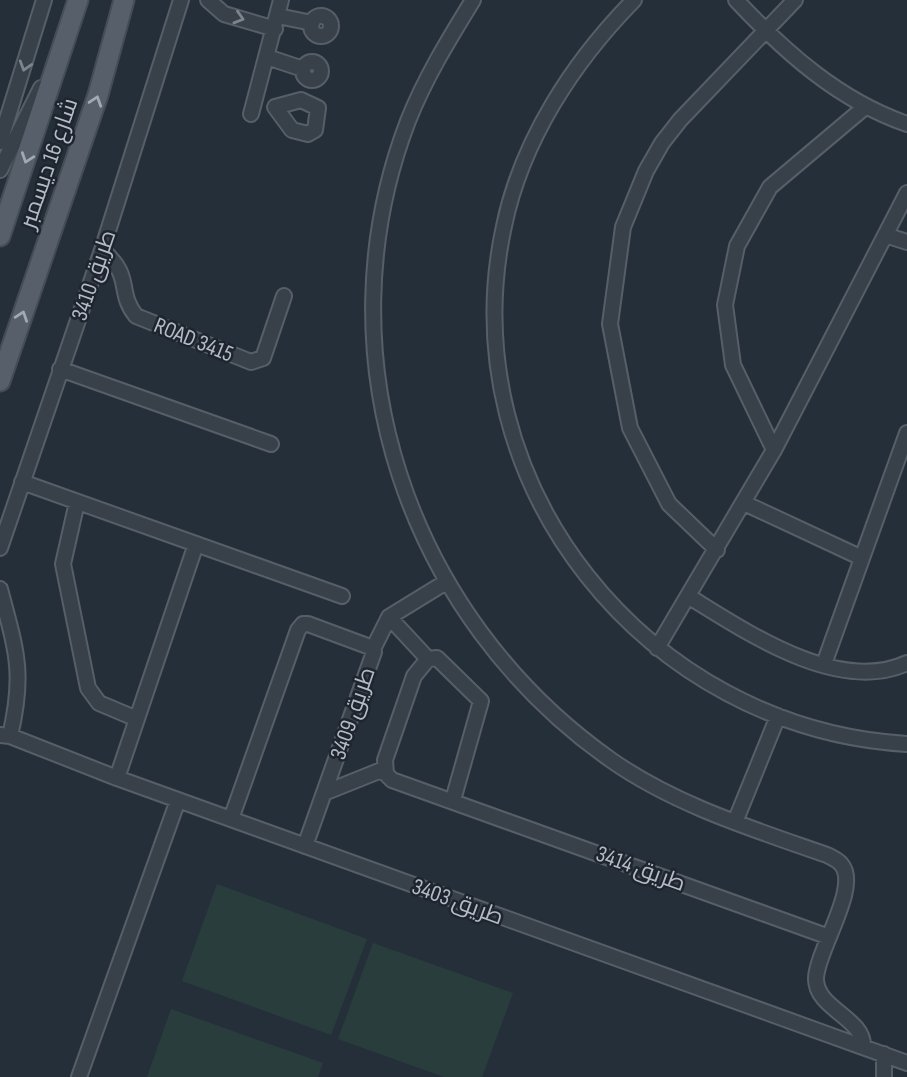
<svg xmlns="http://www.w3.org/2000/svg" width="907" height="1077" font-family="'Sofia Sans Condensed',Cairo,sans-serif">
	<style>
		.green { fill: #2a3d3d }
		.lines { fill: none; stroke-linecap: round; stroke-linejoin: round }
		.minor-casing { stroke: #575e68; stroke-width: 18 }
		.major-casing { stroke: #454c56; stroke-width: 23 }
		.minor { stroke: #38404a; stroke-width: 14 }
		.major { stroke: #575f6a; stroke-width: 19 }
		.oneway { stroke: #7c848e }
		.oneway2 { stroke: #a1a9b4 }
		.labels { text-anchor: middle; stroke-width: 5; stroke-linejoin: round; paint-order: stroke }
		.street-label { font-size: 23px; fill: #b4bbc6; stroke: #1e252f }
	</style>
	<rect width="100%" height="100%" fill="#252f3a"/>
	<path class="green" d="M217,884L367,939L331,1035L182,981Z
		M373,943L513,993L482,1077H444L338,1039Z
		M171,1009L323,1063L318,1077H147Z"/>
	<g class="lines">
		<defs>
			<path id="minor" d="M208,0L224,14L275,29
				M473,0C449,39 425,78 408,121C318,356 408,617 611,760C675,805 753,829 827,855C831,857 838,860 841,864C861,886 817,950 816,978C815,1009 865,1018 863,1047
				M634,0C573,62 522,140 504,226C448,484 648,729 907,744
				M736,0C785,52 838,100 907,124
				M278,16L312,23
				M311 26a10 10 0 1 1 20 0a10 10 0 1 1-20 0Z
				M267,57L303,69
				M303 71a9 9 0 1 1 18 0a9 9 0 1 1-18 0Z
				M301,100L318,108L315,130L308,134L292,130L275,107Z
				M251,114L281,0
				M0,142L44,0
				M0,170L41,88
				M885,235L907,242
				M102,250C134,277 116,291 136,316L251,362L263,358L284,296
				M60,369L271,444
				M774,450L733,365L725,305L737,246L770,187L865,107
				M22,482L342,596
				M77,502L63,564L88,688L99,703L137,719
				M744,503L862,558
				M0,548L102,250L181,0
				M717,550L669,504L630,428L610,324L623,227L646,171L662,143L680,120L795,0
				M0,589C16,650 25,672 10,736
				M688,596C745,631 838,695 907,663
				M389,617L428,659
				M657,648L774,450L907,193
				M373,649L389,617L446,582
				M824,664L907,433
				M0,735L10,736L117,778L907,1063
				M117,778L196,544
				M324,793L384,769
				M453,800L481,701L437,658L428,659L414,676L385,760L386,774L392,780L829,937
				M231,819L298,630L303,624H308L370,647L374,652L305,846
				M735,822L778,716
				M79,1077L178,800
				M884,1077V1054"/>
			<path id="major" d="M0,236L78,0
				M0,381L98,95L124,0"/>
		</defs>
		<use href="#minor" class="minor-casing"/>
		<use href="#major" class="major-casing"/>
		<use href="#minor" class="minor"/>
		<use href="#major" class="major"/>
	</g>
	<defs><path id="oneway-chevron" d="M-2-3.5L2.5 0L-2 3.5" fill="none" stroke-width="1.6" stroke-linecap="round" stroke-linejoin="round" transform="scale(1.75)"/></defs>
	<g class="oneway">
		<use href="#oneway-chevron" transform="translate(239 18) rotate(17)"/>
		<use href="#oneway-chevron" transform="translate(25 66) rotate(107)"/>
	</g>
	<g class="oneway2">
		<use href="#oneway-chevron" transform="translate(96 101) rotate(-72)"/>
		<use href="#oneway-chevron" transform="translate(27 158) rotate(109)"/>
		<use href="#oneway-chevron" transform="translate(22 316) rotate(-71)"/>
	</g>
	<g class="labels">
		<g class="street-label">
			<text transform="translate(48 163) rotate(-71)" y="8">شارع 16 ديسمبر</text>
			<text transform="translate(93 275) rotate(-71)" y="8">طريق 3410</text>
			<text transform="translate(194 339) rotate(22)" y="8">ROAD 3415</text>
			<text transform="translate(352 713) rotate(-71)" y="8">طريق 3409</text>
			<text transform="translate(641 868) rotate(20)" y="8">طريق 3414</text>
			<text transform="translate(458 901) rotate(20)" y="8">طريق 3403</text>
		</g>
	</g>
</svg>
